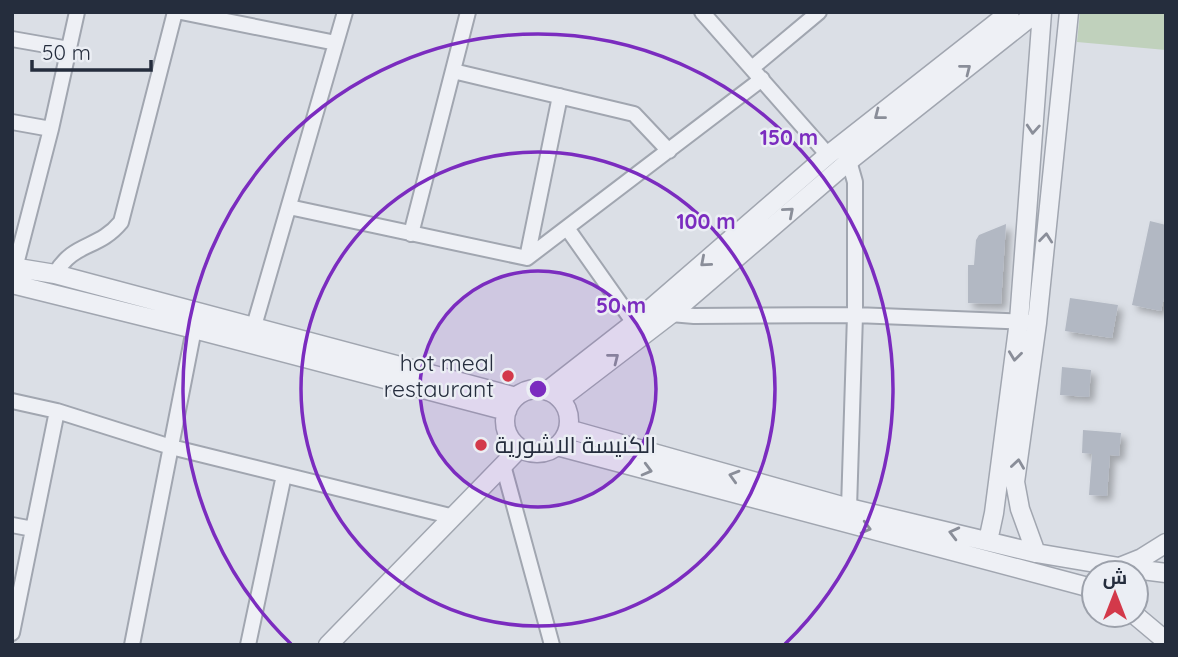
<svg xmlns="http://www.w3.org/2000/svg" width="1178" height="657" font-family="Quicksand,Cairo,sans-serif">
	<style>
		.green { fill: #c0d1bc }
		.building { fill: #b2b8c3; filter: url(#shadow) }
		.lines { fill: none; stroke-linecap: round; stroke-linejoin: round }
		.minor-casing { stroke: #a1a6b0; stroke-width: 18 }
		.tertiary-casing { stroke: #a1a6b0; stroke-width: 21 }
		.minor { stroke: #eef0f5; stroke-width: 14 }
		.tertiary { stroke: #eef0f5; stroke-width: 18 }
		.oneway { stroke: #8a8e99 }
		.ring { fill: none; stroke: #7b2cbf; stroke-width: 3.5 }
		.poi-dot { fill: #d3394a; stroke: #ebeef4; stroke-width: 2.5 }
		.labels { text-anchor: middle; stroke-width: 5; stroke-linejoin: round; paint-order: stroke }
		.poi-label { font-size: 23px; fill: #252d3d; stroke: #ebeef4; text-anchor: end }
		.centre { fill: #7b2cbf; stroke: #ebeef4; stroke-width: 3.5 }
		.ring-label { font-size: 21px; text-anchor: middle; font-weight: bold; fill: #7b2cbf; stroke: #ebeef4; stroke-width: 5; stroke-linejoin: round; paint-order: stroke }
	</style>
	<defs>
		<filter id="shadow"><feDropShadow dx="5" dy="5" stdDeviation="3.5" flood-color="#0004"/></filter>
	</defs>
	<rect width="100%" height="100%" fill="#dbdfe6"/>
	<path class="green" d="M1080,12H1166V50L1077,42Z"/>
	<path class="building" d="M1150,221L1166,225V289L1161,311L1132,305Z
		M1006,224L1001,304L968,303V265H974L976,240L979,235Z
		M1070,298L1118,305L1112,338L1065,331Z
		M1062,367L1091,370L1089,397L1060,395Z
		M1083,430L1121,433L1119,456L1110,455L1107,496L1089,495L1092,454L1082,453Z"/>
	<g class="lines">
		<defs>
			<path id="minor" d="M181,12L336,43
				M702,12L828,155
				M12,39L69,49
				M752,68L819,12
				M453,71L634,114L669,151
				M12,122L51,129
				M849,161L855,182V315L849,508
				M289,207L527,258L762,79
				M567,228L634,323
				M411,234L468,12
				M527,258L560,96
				M55,274C74,241 98,250 121,222L175,12
				M13,276L51,129L77,12
				M671,314L694,316L855,315L1030,322
				M254,326L345,12
				M12,401L57,411L171,447L454,517
				M503,465L552,645
				M12,525L33,529
				M12,633L57,411
				M132,645L194,329
				M248,645L284,475"/>
			<path id="tertiary" d="M12,267L55,274L516,397
				M12,284L194,329L507,411
				M505 421a32 32 0 1 1 64 0a32 32 0 1 1-64 0Z
				M547,391L634,323L828,155L1010,12
				M560,399L671,314L849,161L1037,12
				M568,429L849,508L1036,553L1119,567L1166,573
				M557,446L1084,586L1094,591
				M988,541L994,513L1019,321L1042,12
				M1036,553L1020,509L1015,482L1037,323L1069,12
				M1122,566L1142,558L1166,543
				M1135,615L1166,641
				M328,645L520,448"/>
		</defs>
		<use href="#minor" class="minor-casing"/>
		<use href="#tertiary" class="tertiary-casing"/>
		<use href="#minor" class="minor"/>
		<use href="#tertiary" class="tertiary"/>
	</g>
	<defs><path id="oneway-chevron" d="M-2-3.5L2.5 0L-2 3.5" fill="none" stroke-width="1.6" stroke-linecap="round" stroke-linejoin="round" transform="scale(1.75)"/></defs>
	<g class="oneway">
		<use href="#oneway-chevron" transform="translate(966 69) rotate(-38)"/>
		<use href="#oneway-chevron" transform="translate(879 115) rotate(142)"/>
		<use href="#oneway-chevron" transform="translate(1033 129) rotate(94)"/>
		<use href="#oneway-chevron" transform="translate(789 212) rotate(-41)"/>
		<use href="#oneway-chevron" transform="translate(1046 238) rotate(-84)"/>
		<use href="#oneway-chevron" transform="translate(705 262) rotate(139)"/>
		<use href="#oneway-chevron" transform="translate(1015 356) rotate(97)"/>
		<use href="#oneway-chevron" transform="translate(614 358) rotate(-38)"/>
		<use href="#oneway-chevron" transform="translate(1018 464) rotate(-82)"/>
		<use href="#oneway-chevron" transform="translate(647 470) rotate(15)"/>
		<use href="#oneway-chevron" transform="translate(734 476) rotate(-164)"/>
		<use href="#oneway-chevron" transform="translate(866 528) rotate(15)"/>
		<use href="#oneway-chevron" transform="translate(954 533) rotate(-166)"/>
	</g>
	<circle cx="538" cy="389" r="118" fill="#7b2cbf" fill-opacity=".12"/>
	<g class="ring">
		<circle cx="538" cy="389" r="118"/>
		<circle cx="538" cy="389" r="237"/>
		<path d="M291 644A355 355 0 1 1 785 644"/>
	</g>
	<g class="poi-dot">
		<circle cx="508" cy="376" r="7"/>
		<circle cx="481" cy="445" r="7"/>
	</g>
	<g class="labels">
		<g class="poi-label">
			<text x="494" y="371">hot meal<tspan x="494" dy="26">restaurant</tspan></text>
			<text x="495" y="453" text-anchor="start">الكنيسة الاشورية</text>
		</g>
	</g>
	<circle cx="538" cy="389" r="10" class="centre"/>
	<g class="ring-label">
		<text x="789" y="145">150 m</text>
		<text x="706" y="229">100 m</text>
		<text x="621" y="313">50 m</text>
	</g>
	<rect width="1178" height="657" fill="none" stroke="#252d3d" stroke-width="28"/>
	<g transform="translate(1115 594)"><circle r="33" fill="#ebeef4" stroke="#9ca1ab" stroke-width="2"/>
	<path d="M0-5L12 26L0 18L-12 26Z" fill="#d3394a"/>
	<text y="-10" font-size="19" font-weight="bold" text-anchor="middle" fill="#252d3d">ش</text>
	</g>
	<path d="M32 60v10h119v-10" fill="none" stroke="#252d3d" stroke-width="3.5"/>
	<text x="42" y="60" font-size="21" fill="#252d3d" stroke="#ebeef4" stroke-width="5" paint-order="stroke">50 m</text>
</svg>
